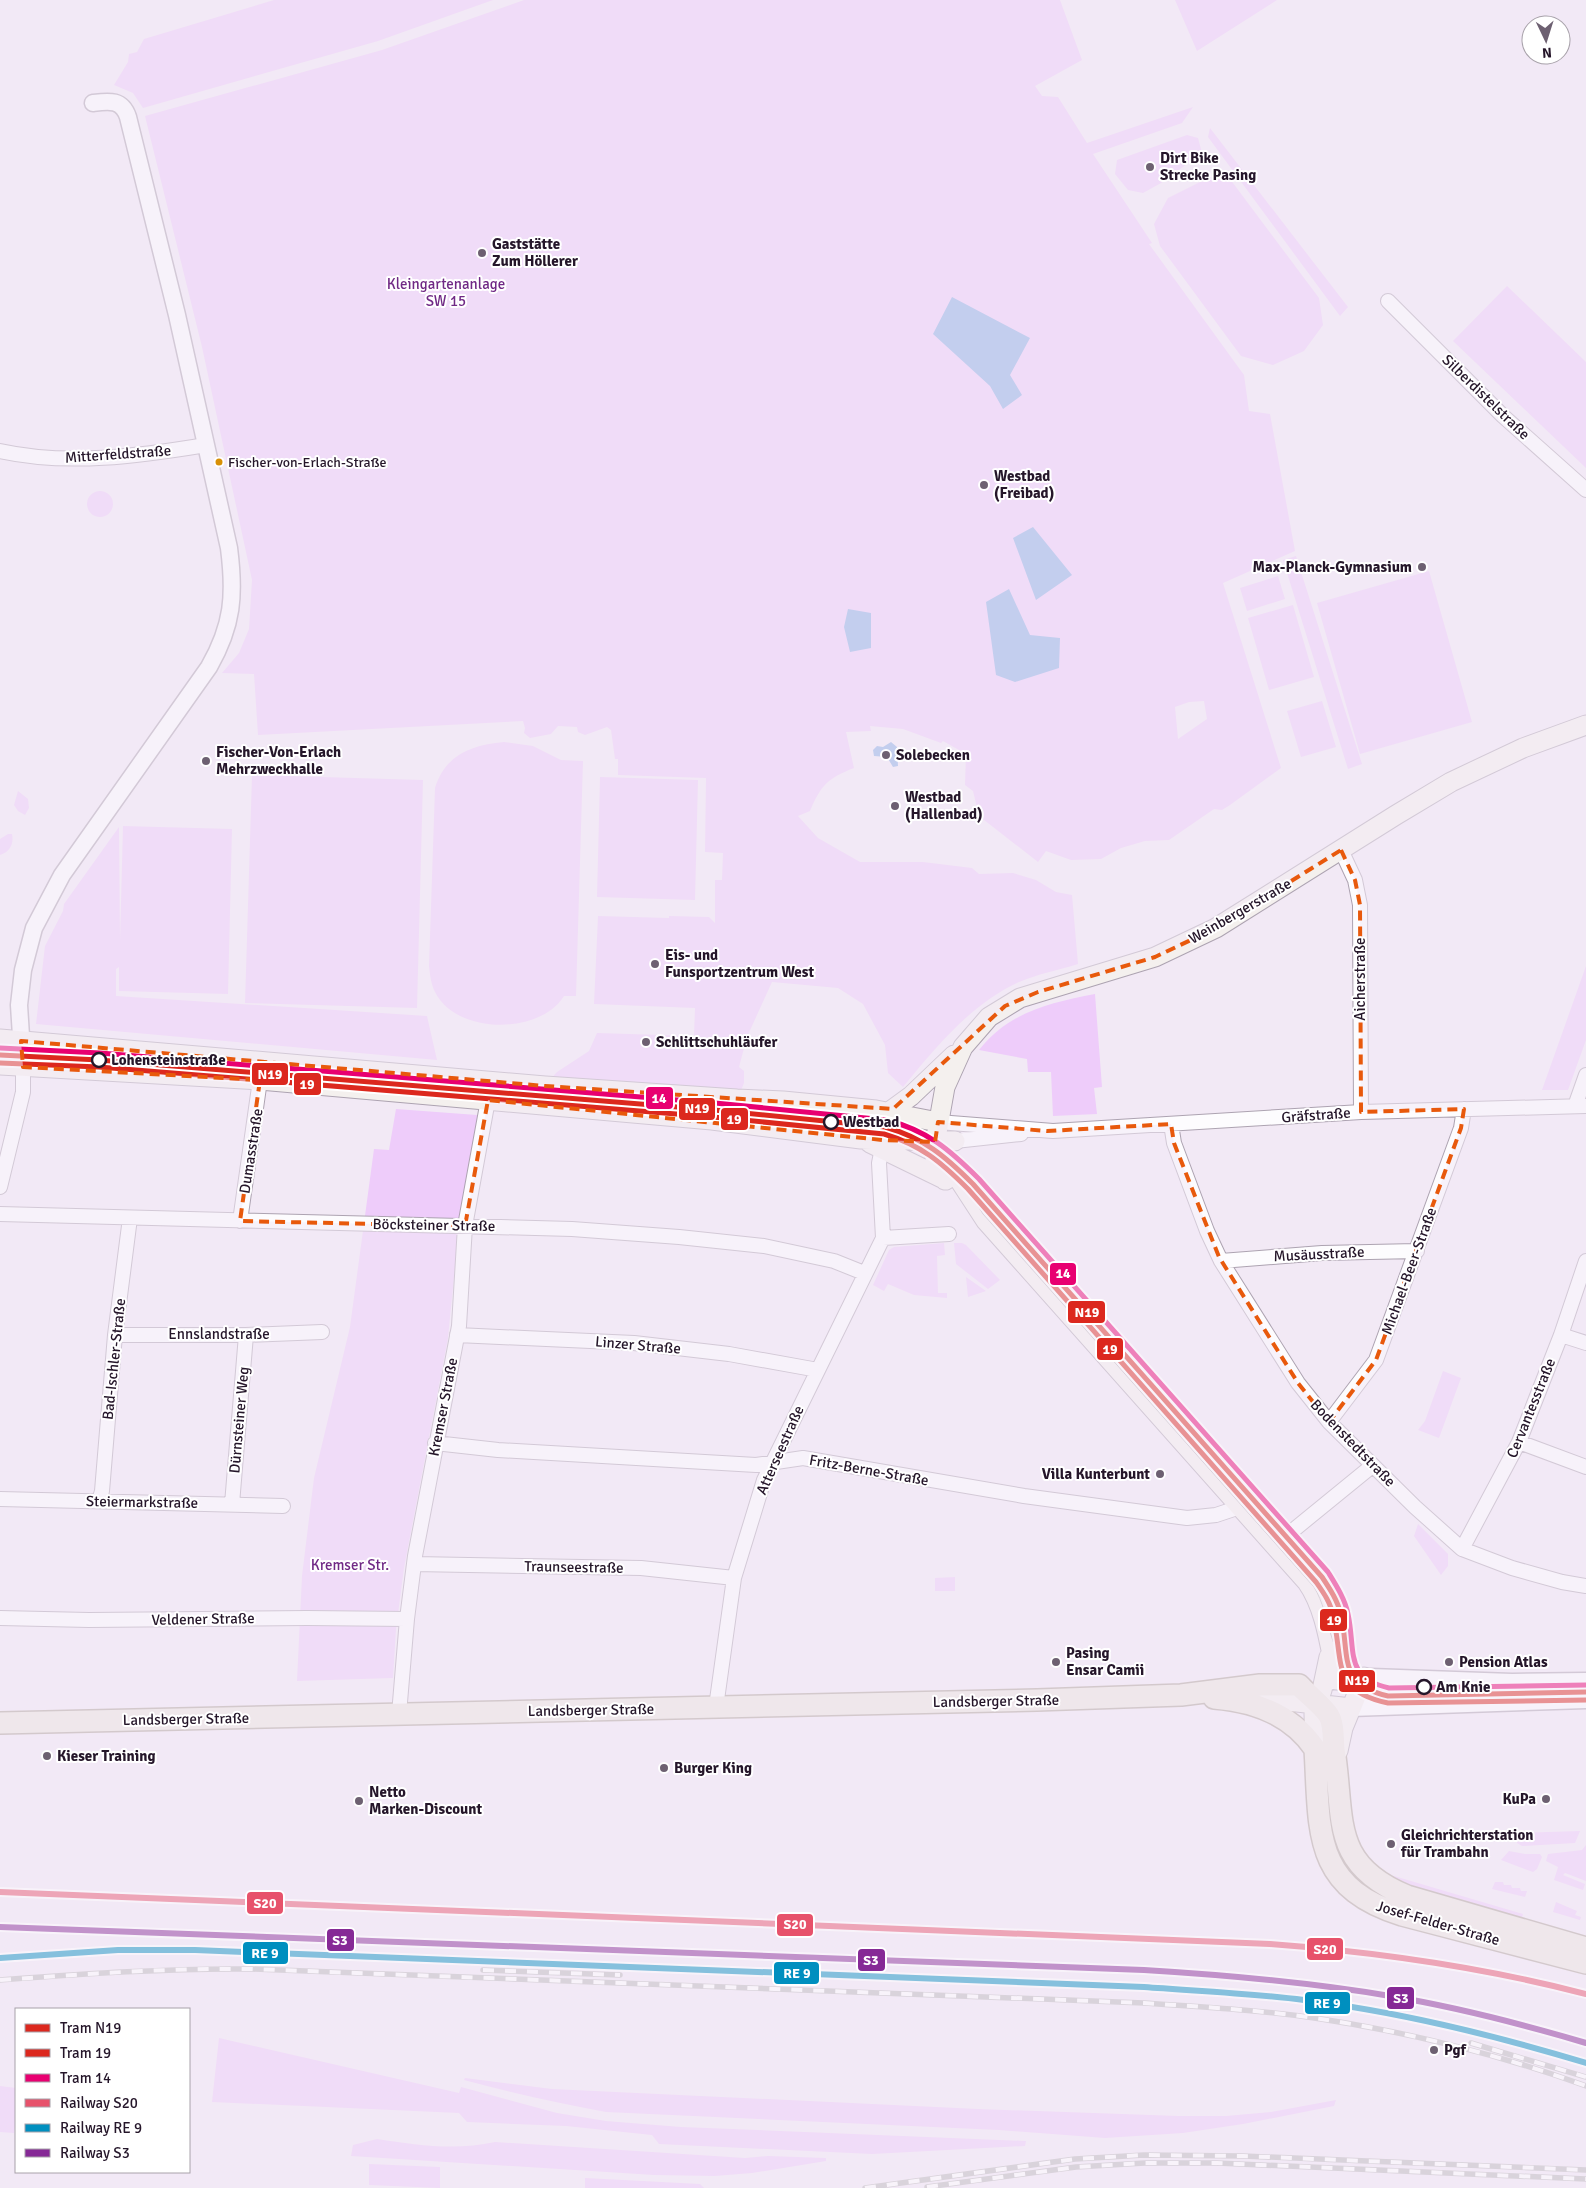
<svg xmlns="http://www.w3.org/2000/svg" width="1586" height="2188" font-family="Signika,sans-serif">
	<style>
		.green { fill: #eeccfa; fill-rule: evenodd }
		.water { fill: #8aade5 }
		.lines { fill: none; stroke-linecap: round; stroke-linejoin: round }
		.minor-casing { stroke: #ada3b1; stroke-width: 16 }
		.tertiary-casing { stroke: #ada3b1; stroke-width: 19 }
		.secondary-casing { stroke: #ada3b1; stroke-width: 21 }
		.primary-casing { stroke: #aea29a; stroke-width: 24 }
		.minor { stroke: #fdfcfe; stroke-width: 14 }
		.tertiary { stroke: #fdfcfe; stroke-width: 16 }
		.secondary { stroke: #f4f0ee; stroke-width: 19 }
		.primary { stroke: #eae4de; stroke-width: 21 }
		.tram { stroke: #bbb8bb; stroke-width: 1 }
		.rail-casing { stroke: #bbb8bb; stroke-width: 5.5 }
		.rail { stroke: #fff; stroke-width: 4; stroke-dasharray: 11; stroke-linecap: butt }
		.rail-1-casing { stroke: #fff; stroke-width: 10 }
		.rail-2-casing { stroke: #fff; stroke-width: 10 }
		.rail-3-casing { stroke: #fff; stroke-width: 10 }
		.rail-1 { stroke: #e7526b; stroke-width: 6 }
		.rail-2 { stroke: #008fbf; stroke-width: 6 }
		.rail-3 { stroke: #862996; stroke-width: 6 }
		.tram-1-casing { stroke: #fff; stroke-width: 9 }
		.tram-2-casing { stroke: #fff; stroke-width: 9 }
		.tram-3-casing { stroke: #fff; stroke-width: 9 }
		.tram-1 { stroke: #dc281e; stroke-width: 5 }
		.tram-2 { stroke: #dc281e; stroke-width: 5 }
		.tram-3 { stroke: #e80071; stroke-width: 5 }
		.marked { fill: none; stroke: #e8590c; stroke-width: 4; stroke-dasharray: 10 6; stroke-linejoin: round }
		.poi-dot { fill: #6d6071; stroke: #fff; stroke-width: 2 }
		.bus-dot { fill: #d89006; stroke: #fff; stroke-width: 2 }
		.stop-dot { fill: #fff; stroke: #25162a; stroke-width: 2.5 }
		.labels { text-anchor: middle; stroke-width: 4; stroke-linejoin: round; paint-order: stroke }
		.bus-label { font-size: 14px; fill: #25162a; stroke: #fff; text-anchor: start }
		.poi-label { font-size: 15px; font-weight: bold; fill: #25162a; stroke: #fff; text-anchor: start }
		.park-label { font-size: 15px; fill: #702985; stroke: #fff }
		.street-label { font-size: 15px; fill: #25162a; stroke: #fff }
		.stop-label { font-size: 15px; font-weight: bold; fill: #25162a; stroke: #fff; text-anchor: start }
		.line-badge { stroke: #fff; stroke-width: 2 }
		.badge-label { font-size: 14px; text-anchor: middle; font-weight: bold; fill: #fff }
	</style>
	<rect width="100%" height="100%" fill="#f2e9f5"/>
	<path class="green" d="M274,0H493L378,41L143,108L133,93L114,85L128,62L129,54L137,52L144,39Z
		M524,0H1060L1082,60L1035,86L1042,96L1058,97L1087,143L1193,107L1182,123L1093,154L1152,243L1149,244L1244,375L1249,411L1270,414L1295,551L1223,583L1281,768L1230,805L1222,810L1214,809L1169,840L1145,841L1121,848L1101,859L1071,860L1046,851L1038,862L979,816L973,791L965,785L966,754L943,741L941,743L903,729L870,726L871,731L846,732L854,768C828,778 821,785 810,811L798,816L818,838L860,862H923L972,868L979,874L1013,873L1036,880L1056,892L1072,895L1078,964C1059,970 1038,974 1019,982C971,1004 937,1046 903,1087L888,1073L885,1045L863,1004L838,988L772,982L747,1037L739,1067L744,1071V1083L739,1095L546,1084L557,1072L589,1051L597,1033L694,1036L695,1008L594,1004L598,916L669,918V916L709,917L715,923V880H722L723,853L705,852L706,778L618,775V759H615L611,730L607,727L585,735L578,732L577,727L558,726L551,734L530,738L524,733L525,728L523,721L258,735L254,674L222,673L239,653L249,629L252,580L202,347L145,116L382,50ZM1204,701L1207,719L1178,739L1175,707L1189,702Z
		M1175,0H1277L1197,51Z
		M1210,128L1348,307L1340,316L1208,137Z
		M1187,135L1198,138L1202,153L1161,183L1143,193L1128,190L1115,174L1117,160Z
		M1210,177L1230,179L1319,298L1323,325L1304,351L1273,365L1241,356L1160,246L1154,224L1168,198Z
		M1507,286L1586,362V468L1453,341Z
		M87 504a13 13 0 1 1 26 0a13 13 0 1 1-26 0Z
		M1296,556L1362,764L1348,769L1283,560Z
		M1429,571L1472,722L1360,754L1317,603Z
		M1278,576L1285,599L1247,611L1240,588Z
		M1293,605L1314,677L1269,690L1248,618Z
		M1322,701L1336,747L1301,757L1287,711Z
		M504,742L533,746L561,760L583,761L576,996H564C540,1035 456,1035 435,992C431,984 430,975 429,966L435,788C445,755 471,745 504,742Z
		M252,775L423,780L417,1008L245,1003Z
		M600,777L698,780L695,900L597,897Z
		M18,791L28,799L29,808L25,815L18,811L14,805Z
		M123,826L232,829L228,994L119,991V967L116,969V996L427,1016L437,1060L36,1024L45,946L63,911L64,904L119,827L120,940Z
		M8,834H12C14,844 10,852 0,855V839Z
		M1586,966V1040L1568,1090H1542Z
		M1095,994L1102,1087L1094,1088L1097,1114L1053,1116L1051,1072H1028L1027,1059L979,1050C1009,1012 1049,1003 1095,994Z
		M396,1109L477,1115L480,1118L459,1226L448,1338L404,1568L396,1629L393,1678L297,1681L302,1576L314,1478L350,1327L374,1149L389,1150Z
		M944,1243L945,1255L937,1256L938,1293H947V1298L914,1295L888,1284L884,1291L873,1285L889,1250L894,1247Z
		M954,1243H962L966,1245L1000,1280L988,1289L956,1264Z
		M966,1277L986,1291L968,1297Z
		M1443,1371L1461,1378L1439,1438L1418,1430L1425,1421Z
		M1418,1524L1448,1554V1566L1441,1575L1414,1536Z
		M955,1577V1591H935V1578Z
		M1470,1683L1586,1686V1695L1470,1700Z
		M1580,1831L1575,1843L1522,1846L1517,1843V1833Z
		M1586,1845V1881L1565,1873L1563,1875L1585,1884L1583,1890L1554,1880L1558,1867L1546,1861L1548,1854L1582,1850Z
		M1509,1851L1525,1854H1540L1542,1857L1537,1869L1533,1872L1501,1860Z
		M1394,1876L1523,1914L1521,1922L1514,1920L1515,1916L1390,1881Z
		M1495,1882H1503L1504,1885H1511L1512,1888H1520L1521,1891H1527L1525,1897L1492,1889Z
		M1556,1902L1577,1911L1575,1915L1581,1917L1580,1920L1553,1912Z
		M219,2038L459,2093L461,2087L557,2113L606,2121L681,2127L1026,2141L1025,2146L872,2154L659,2144L652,2135L566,2126L467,2122L459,2113L212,2102Z
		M465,2078L552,2089L978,2109L1179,2116H1226L1271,2112L1336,2100L1334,2106L1243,2124L1183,2133L1105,2138L999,2130L606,2112C558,2103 511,2093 464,2080Z
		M0,2086L16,2088V2120L14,2133L0,2132Z
		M377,2139C417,2145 455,2151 495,2142L745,2158L768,2156L826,2158V2161L752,2173L715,2176L654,2175L351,2156L353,2145Z
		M369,2164L440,2167V2188L369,2185Z
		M585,2178L700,2184L704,2188H585Z"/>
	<path class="water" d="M952,297L1030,338L1010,375L1022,395L1003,409L990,386L933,334Z
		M1033,527L1072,575L1036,600L1013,538Z
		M1009,589L1030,635L1060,638L1059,668L1015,682L996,675L986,602Z
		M848,609L871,613V648L850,652L844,627Z
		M891,742L897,747L898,766L893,767L887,757L874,756L873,750L877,746L883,747Z"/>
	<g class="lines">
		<defs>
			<path id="minor" d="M1388,301L1503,416L1586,490
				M0,451C68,466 139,456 206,445
				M1341,850L1355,880L1360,905L1361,1112
				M1575,1106L1586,1075
				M938,1122L1053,1131L1361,1112L1586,1106
				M1171,1124L1174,1143L1207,1231L1221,1261L1298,1383L1329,1422L1415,1507L1462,1549L1512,1568L1562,1582L1586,1586
				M955,1141L1021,1134
				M0,1187L23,1092V1067
				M0,1214L572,1229L679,1237L764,1246L834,1261L864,1273
				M240,1221L260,1080
				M883,1238L949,1234
				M1221,1261L1322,1253L1417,1251
				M115,1335H246L322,1332
				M457,1335L634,1343L729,1354L818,1370
				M1561,1335L1586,1343
				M1329,1422L1376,1360L1461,1128L1464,1109
				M1519,1442L1586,1467
				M435,1443L498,1450L756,1465L803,1458L1024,1496L1187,1518L1216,1515L1240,1507
				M0,1499L283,1506
				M99,1501L102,1491L115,1335L130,1218
				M232,1504L246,1335
				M1296,1528L1372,1466
				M1462,1549L1519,1442L1561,1335L1586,1261
				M414,1564L641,1568L734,1578
				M0,1618L89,1620L307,1618L407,1619
				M716,1707L734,1578L764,1480L883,1238L879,1163L882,1148
				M399,1714L407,1619L415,1556L459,1326L465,1226L488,1100"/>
			<path id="tertiary" d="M23,1067L19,1005L23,970L34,928L62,875L209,667C233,625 235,595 229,548L177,315L128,117C122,99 109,101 93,103
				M1324,1682L1371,1677L1512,1682L1586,1681
				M1351,1708L1586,1700"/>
			<path id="secondary" d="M0,1039L545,1086L737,1099L783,1101L876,1110L938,1122
				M0,1065L260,1080L712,1120L861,1139L955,1141
				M889,1112L911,1096L954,1055
				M870,1143L946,1180
				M945,1158L986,1221L1307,1582C1326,1609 1330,1648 1337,1680
				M945,1180L936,1165L934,1149L945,1087L963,1047L989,1017L1020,998L1155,957L1216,928L1396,815L1451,782L1523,748L1586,725
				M1245,1699L1297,1702L1351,1708
				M1315,1749L1314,1714L1322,1690L1329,1657
				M1338,1751L1343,1728L1364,1677"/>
			<path id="primary" d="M1214,1698C1254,1701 1292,1715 1315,1749C1320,1829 1311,1887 1402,1915L1586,1963
				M0,1723L1037,1700L1181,1695L1260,1685H1299C1306,1693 1325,1708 1329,1716C1334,1724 1333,1740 1334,1750C1345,1818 1329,1864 1407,1896L1586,1948"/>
		</defs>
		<use href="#minor" class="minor-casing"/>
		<use href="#tertiary" class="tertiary-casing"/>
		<use href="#secondary" class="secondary-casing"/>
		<use href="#primary" class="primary-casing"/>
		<use href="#minor" class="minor"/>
		<use href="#tertiary" class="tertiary"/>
		<use href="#secondary" class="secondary"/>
		<use href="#primary" class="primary"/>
		<path class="tram" d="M936,1143L949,1159L983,1214L1314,1587C1323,1602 1326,1618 1331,1635C1342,1673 1371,1688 1409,1691"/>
		<defs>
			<path id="rail" d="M483,1970L620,1975
				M0,1980C84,1974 167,1968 252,1969L1144,2003C1203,2007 1262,2010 1321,2019C1407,2032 1505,2056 1586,2086
				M1471,2043L1586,2077
				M927,2187L1076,2167L1145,2163H1217L1586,2179
				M865,2188L1075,2159L1144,2155L1243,2156L1586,2170"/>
		</defs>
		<use href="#rail" class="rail-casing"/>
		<use href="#rail" class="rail"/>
		<defs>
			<path id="rail-1" d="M0,1892L1270,1944C1377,1952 1482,1967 1586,1994"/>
			<path id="rail-2" d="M0,1958L118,1950H195L1144,1987C1197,1991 1251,1993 1304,2000C1400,2012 1494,2035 1586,2063"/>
			<path id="rail-3" d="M0,1927L1144,1970C1226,1975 1309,1982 1390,1996C1456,2007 1522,2024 1586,2043"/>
		</defs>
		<use href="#rail-1" class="rail-1-casing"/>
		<use href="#rail-2" class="rail-2-casing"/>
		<use href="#rail-3" class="rail-3-casing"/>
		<use href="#rail-1" class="rail-1"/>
		<use href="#rail-2" class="rail-2"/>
		<use href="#rail-3" class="rail-3"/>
		<defs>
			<path id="tram-1" d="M0,1055L99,1060L714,1110L885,1127C924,1138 945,1156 973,1184L1322,1577C1330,1589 1338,1601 1341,1615C1350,1656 1337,1684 1388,1696L1586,1692"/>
			<path id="tram-2" d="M0,1063L99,1067L713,1117L884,1134C921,1145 941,1162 968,1189L1316,1582C1323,1592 1331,1603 1333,1616C1344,1661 1330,1691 1388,1703L1586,1700"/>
			<path id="tram-3" d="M0,1048L100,1053L715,1103L886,1120C927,1130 950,1150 979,1179L1328,1572C1336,1585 1345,1599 1348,1614C1356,1651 1344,1678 1389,1688L1586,1685"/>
		</defs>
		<use href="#tram-1" class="tram-1-casing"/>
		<use href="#tram-2" class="tram-2-casing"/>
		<use href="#tram-3" class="tram-3-casing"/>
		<use href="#tram-1" class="tram-1"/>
		<use href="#tram-2" class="tram-2"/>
		<use href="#tram-3" class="tram-3"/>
	</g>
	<path d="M0 0H1586V2188H0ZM1341,850L1355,880L1360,905L1361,1112L1464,1109L1461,1128L1376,1360L1329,1422L1298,1383L1219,1257L1174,1143L1171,1124L1047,1131L938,1122L935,1142L883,1140L488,1100L465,1226L240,1221L260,1080L23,1067L21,1041L545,1086L893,1109L1005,1006L1038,992L1155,957L1216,928Z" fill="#f2e9f5" fill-opacity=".55" fill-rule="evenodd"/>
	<path class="marked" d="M1341,850L1355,880L1360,905L1361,1112L1464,1109L1461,1128L1376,1360L1329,1422L1298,1383L1219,1257L1174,1143L1171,1124L1047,1131L938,1122L935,1142L883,1140L488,1100L465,1226L240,1221L260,1080L23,1067L21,1041L545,1086L893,1109L1005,1006L1038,992L1155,957L1216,928Z"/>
	<g class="poi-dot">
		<circle cx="1150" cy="167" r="5"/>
		<circle cx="482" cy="253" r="5"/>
		<circle cx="984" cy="485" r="5"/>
		<circle cx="1422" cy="567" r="5"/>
		<circle cx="886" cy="755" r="5"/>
		<circle cx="206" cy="761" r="5"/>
		<circle cx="895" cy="806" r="5"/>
		<circle cx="655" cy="964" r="5"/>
		<circle cx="646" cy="1042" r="5"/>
		<circle cx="1160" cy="1474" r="5"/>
		<circle cx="1056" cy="1662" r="5"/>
		<circle cx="1449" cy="1662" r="5"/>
		<circle cx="47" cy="1756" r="5"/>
		<circle cx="664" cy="1768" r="5"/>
		<circle cx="1546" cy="1799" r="5"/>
		<circle cx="359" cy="1801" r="5"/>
		<circle cx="1391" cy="1844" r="5"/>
		<circle cx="1434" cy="2050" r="5"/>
	</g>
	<circle class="bus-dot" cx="219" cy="462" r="4.5"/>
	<g class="stop-dot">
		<circle cx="99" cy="1060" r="7"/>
		<circle cx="831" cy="1122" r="7"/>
		<circle cx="1424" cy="1687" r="7"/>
	</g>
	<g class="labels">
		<g class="bus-label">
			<text x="228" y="467">Fischer-von-Erlach-Straße</text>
		</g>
		<g class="poi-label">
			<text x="1160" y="163">Dirt Bike<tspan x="1160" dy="17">Strecke Pasing</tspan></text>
			<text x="492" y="249">Gaststätte<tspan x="492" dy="17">Zum Höllerer</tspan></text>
			<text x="994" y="481">Westbad<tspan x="994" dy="17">(Freibad)</tspan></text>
			<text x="1412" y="572" text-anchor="end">Max-Planck-Gymnasium</text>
			<text x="216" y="757">Fischer-Von-Erlach<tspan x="216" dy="17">Mehrzweckhalle</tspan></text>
			<text x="896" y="760">Solebecken</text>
			<text x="905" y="802">Westbad<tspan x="905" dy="17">(Hallenbad)</tspan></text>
			<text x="665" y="960">Eis- und<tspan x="665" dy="17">Funsportzentrum West</tspan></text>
			<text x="656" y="1047">Schlittschuhläufer</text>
			<text x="1150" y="1479" text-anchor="end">Villa Kunterbunt</text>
			<text x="1066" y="1658">Pasing<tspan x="1066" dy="17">Ensar Camii</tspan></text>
			<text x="1459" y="1667">Pension Atlas</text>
			<text x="57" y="1761">Kieser Training</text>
			<text x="674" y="1773">Burger King</text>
			<text x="369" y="1797">Netto<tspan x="369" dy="17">Marken-Discount</tspan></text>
			<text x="1536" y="1804" text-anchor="end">KuPa</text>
			<text x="1401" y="1840">Gleichrichterstation<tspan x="1401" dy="17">für Trambahn</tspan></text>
			<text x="1444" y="2055">Pgf</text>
		</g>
		<g class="park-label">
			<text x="446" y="289">Kleingartenanlage<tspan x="446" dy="17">SW 15</tspan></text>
			<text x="350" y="1570">Kremser Str.</text>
		</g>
		<g class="street-label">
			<text transform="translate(1486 397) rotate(44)" y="5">Silberdistelstraße</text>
			<text transform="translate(118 454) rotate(-4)" y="5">Mitterfeldstraße</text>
			<text transform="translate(1240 911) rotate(-30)" y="5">Weinbergerstraße</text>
			<text transform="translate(1360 979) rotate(-90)" y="5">Aicherstraße</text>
			<text transform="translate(1316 1115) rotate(-4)" y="5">Gräfstraße</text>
			<text transform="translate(251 1151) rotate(-81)" y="5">Dumasstraße</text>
			<text transform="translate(434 1225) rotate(1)" y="5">Böcksteiner Straße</text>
			<text transform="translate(1319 1254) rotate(-3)" y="5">Musäusstraße</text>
			<text transform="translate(1409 1271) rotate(-70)" y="5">Michael-Beer-Straße</text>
			<text x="219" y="1339">Ennslandstraße</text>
			<text transform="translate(638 1345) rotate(5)" y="5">Linzer Straße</text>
			<text transform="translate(114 1359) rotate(-84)" y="5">Bad-Ischler-Straße</text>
			<text transform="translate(443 1407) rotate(-79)" y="5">Kremser Straße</text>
			<text transform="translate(1531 1408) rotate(-68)" y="5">Cervantesstraße</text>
			<text transform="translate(239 1420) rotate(-85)" y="5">Dürnsteiner Weg</text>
			<text transform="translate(1353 1443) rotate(46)" y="5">Bodenstedtstraße</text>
			<text transform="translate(780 1450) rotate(-66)" y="5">Atterseestraße</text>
			<text transform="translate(869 1470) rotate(10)" y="5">Fritz-Berne-Straße</text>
			<text transform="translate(142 1502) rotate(1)" y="5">Steiermarkstraße</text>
			<text transform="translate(574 1567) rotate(1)" y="5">Traunseestraße</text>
			<text transform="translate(203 1619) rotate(-1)" y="5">Veldener Straße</text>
			<text transform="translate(996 1701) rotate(-1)" y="5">Landsberger Straße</text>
			<text transform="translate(591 1710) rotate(-1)" y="5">Landsberger Straße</text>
			<text transform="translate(186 1719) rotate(-1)" y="5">Landsberger Straße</text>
			<text transform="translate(1438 1923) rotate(16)" y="5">Josef-Felder-Straße</text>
		</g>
		<g class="stop-label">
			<text x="111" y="1065">Lohensteinstraße</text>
			<text x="843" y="1127">Westbad</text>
			<text x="1436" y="1692">Am Knie</text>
		</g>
	</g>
	<g class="line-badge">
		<rect x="251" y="1062" width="38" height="24" rx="5" fill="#dc281e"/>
		<rect x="293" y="1072" width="29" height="24" rx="5" fill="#dc281e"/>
		<rect x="645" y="1086" width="29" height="24" rx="5" fill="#e80071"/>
		<rect x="678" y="1097" width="38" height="24" rx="5" fill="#dc281e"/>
		<rect x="720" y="1107" width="29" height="24" rx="5" fill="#dc281e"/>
		<rect x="1049" y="1262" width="28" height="24" rx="5" fill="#e80071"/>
		<rect x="1067" y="1300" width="39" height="24" rx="5" fill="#dc281e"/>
		<rect x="1096" y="1337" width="28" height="24" rx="5" fill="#dc281e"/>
		<rect x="1319" y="1608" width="29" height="24" rx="5" fill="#dc281e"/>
		<rect x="1338" y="1669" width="38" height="24" rx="5" fill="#dc281e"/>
		<rect x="246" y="1891" width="38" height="24" rx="5" fill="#e7526b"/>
		<rect x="776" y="1913" width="38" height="24" rx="5" fill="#e7526b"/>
		<rect x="326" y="1928" width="29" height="24" rx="5" fill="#862996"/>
		<rect x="1306" y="1937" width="38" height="24" rx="5" fill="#e7526b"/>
		<rect x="242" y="1941" width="47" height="24" rx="5" fill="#008fbf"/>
		<rect x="857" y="1948" width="29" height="24" rx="5" fill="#862996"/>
		<rect x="773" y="1961" width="47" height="24" rx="5" fill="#008fbf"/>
		<rect x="1386" y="1986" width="29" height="24" rx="5" fill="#862996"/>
		<rect x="1304" y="1991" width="47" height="24" rx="5" fill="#008fbf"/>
	</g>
	<g class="badge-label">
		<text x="270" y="1079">N19</text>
		<text x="307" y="1089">19</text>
		<text x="659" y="1103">14</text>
		<text x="697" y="1113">N19</text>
		<text x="734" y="1124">19</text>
		<text x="1063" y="1278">14</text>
		<text x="1087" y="1317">N19</text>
		<text x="1110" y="1354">19</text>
		<text x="1334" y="1625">19</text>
		<text x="1357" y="1685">N19</text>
		<text x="265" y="1908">S20</text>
		<text x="795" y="1929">S20</text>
		<text x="340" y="1945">S3</text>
		<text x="1325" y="1954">S20</text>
		<text x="265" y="1958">RE 9</text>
		<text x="871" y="1965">S3</text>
		<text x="797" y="1978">RE 9</text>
		<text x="1401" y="2003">S3</text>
		<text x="1327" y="2008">RE 9</text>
	</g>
	<rect x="15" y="2008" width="175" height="165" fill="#ffffff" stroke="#a8a2aa"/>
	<rect x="25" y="2024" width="25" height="8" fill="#dc281e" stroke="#a8a2aa"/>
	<text x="60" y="2033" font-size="15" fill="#25162a">Tram N19</text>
	<rect x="25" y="2049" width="25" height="8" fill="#dc281e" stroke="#a8a2aa"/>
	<text x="60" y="2058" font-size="15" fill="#25162a">Tram 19</text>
	<rect x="25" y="2074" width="25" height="8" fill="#e80071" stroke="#a8a2aa"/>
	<text x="60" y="2083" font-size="15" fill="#25162a">Tram 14</text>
	<rect x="25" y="2099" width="25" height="8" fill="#e7526b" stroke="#a8a2aa"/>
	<text x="60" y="2108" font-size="15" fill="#25162a">Railway S20</text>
	<rect x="25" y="2124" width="25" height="8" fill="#008fbf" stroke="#a8a2aa"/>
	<text x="60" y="2133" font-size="15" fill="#25162a">Railway RE 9</text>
	<rect x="25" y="2149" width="25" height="8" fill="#862996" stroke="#a8a2aa"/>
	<text x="60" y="2158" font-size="15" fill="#25162a">Railway S3</text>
	<g transform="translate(1546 40) rotate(176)"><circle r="24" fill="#ffffff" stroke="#a8a2aa"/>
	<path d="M0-4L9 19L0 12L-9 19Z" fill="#6d6071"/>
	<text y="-8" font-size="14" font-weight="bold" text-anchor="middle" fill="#25162a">N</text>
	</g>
</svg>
